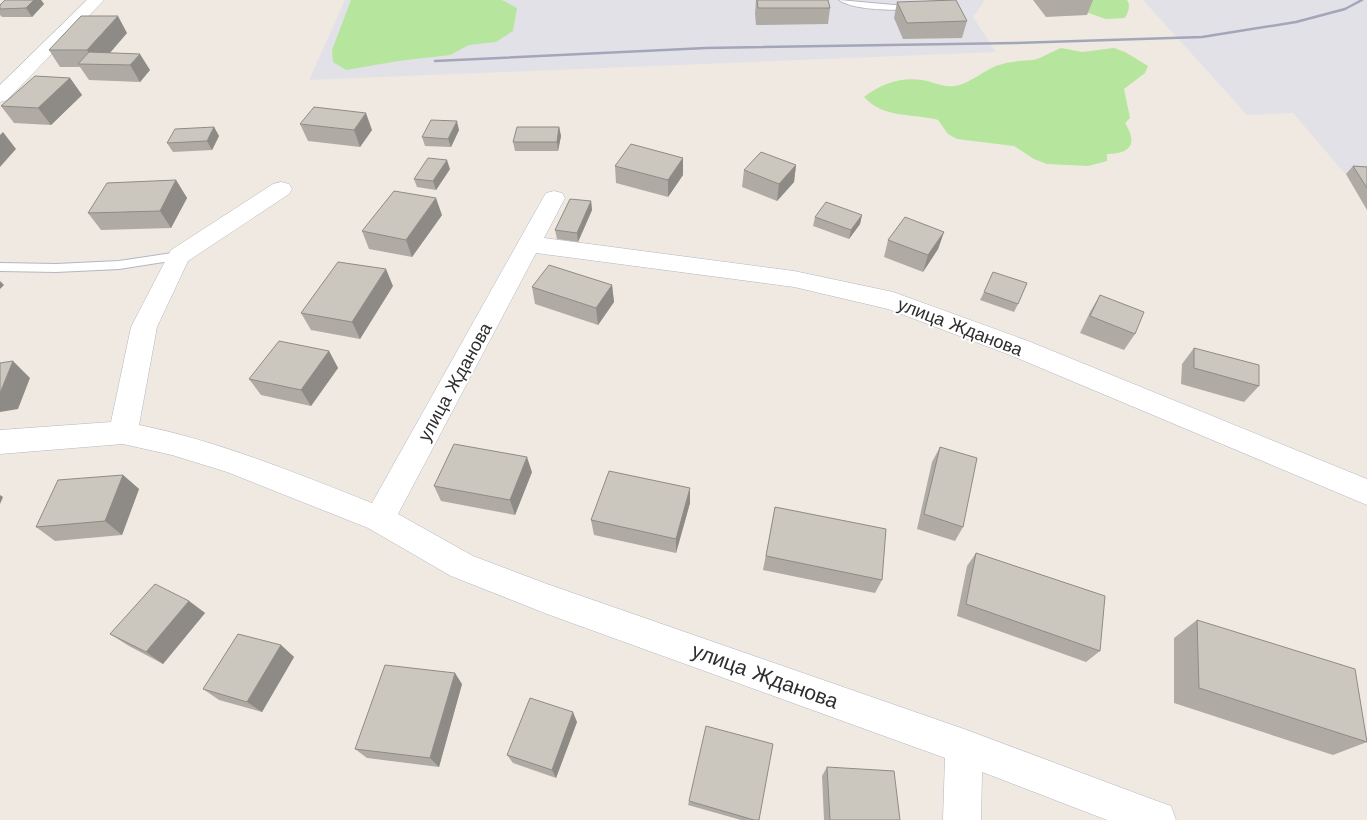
<svg xmlns="http://www.w3.org/2000/svg" width="1367" height="820" font-family="'Work Sans',sans-serif">
	<style>
		.industrial { fill: #e3e1e8 }
		.green { fill: #b6e59e }
		.lines { fill: none; stroke-linecap: round; stroke-linejoin: round }
		.lane-casing { stroke: #b4b7c1; stroke-width: 2 }
		.street-casing { stroke: #b4b7c1; stroke-width: 1 }
		.lane { fill: #fff; fill-rule: evenodd }
		.street { fill: #fff; fill-rule: evenodd }
		.rail { stroke: #a3a6b8; stroke-width: 2.5 }
		.wall { fill: #afaba4 }
		.shaded-wall { fill: #8e8b86 }
		.building { fill: #cbc7bf; stroke: #8e8b86 }
		.labels { text-anchor: middle; stroke-width: 4; stroke-linejoin: round; paint-order: stroke }
		.street-label { font-size: 18px; fill: #2e2e2e; stroke: #fff }
		.near-street-label { font-size: 21px; fill: #2e2e2e; stroke: #fff }
	</style>
	<rect width="100%" height="100%" fill="#efe9e1"/>
	<path class="industrial" d="M345,0H985L973,17L996,52L309,80Z
		M1143,0H1367V210L1346,175L1293,113L1247,115Z"/>
	<path class="green" d="M351,0H502L517,8L513,31L496,42L469,45L450,55L398,61L346,70L333,62L332,50Z
		M1083,0H1127C1131,6 1128,12 1125,18L1106,19L1086,12Z
		M1061,48L1082,52L1114,48L1125,52L1148,66L1145,73L1124,89L1130,118L1125,123C1138,144 1131,154 1107,154V161L1088,166L1047,164L1034,159L1014,146L957,139L948,134L938,120C913,113 884,119 864,97C881,84 900,77 921,80C932,81 943,88 955,86C969,84 983,71 996,66C1009,61 1021,61 1033,60C1040,59 1053,51 1061,48Z"/>
	<g class="lines">
		<defs>
			<path id="lane" d="M839,0L894,5L949,0C932,13 856,13 839,0Z
				M179,252L185,256L183,259L119,269L56,272L0,271V263L56,264L119,261Z"/>
			<path id="street" d="M87,0H104L7,100L0,102V85Z
				M281,182L289,184L292,189L289,194L188,261L157,327L139,425C219,441 295,473 372,503L543,198L546,193L554,191L562,193L565,198L544,238L794,271L893,292L1028,341L1367,479V505L1010,355L888,309L794,287L536,253L398,514L473,556L547,584L964,729L1157,801L1171,806L1176,820H1107L982,772L981,820H943L945,758L547,614L451,576L368,528L227,472L172,455L123,444L0,454V430L111,422L131,327L171,250L273,184Z"/>
		</defs>
		<use href="#lane" class="lane-casing"/>
		<use href="#street" class="street-casing"/>
		<use href="#lane" class="lane"/>
		<use href="#street" class="street"/>
		<path class="rail" d="M435,61L706,48L1016,43L1202,37L1296,22L1345,9L1362,0"/>
	</g>
	<path class="wall" d="M5,0H41L44,4L32,17H2L0,15V5Z
		M756,0H828L830,8L828,24L756,25L755,14Z
		M1033,0H1093L1087,15L1046,17Z
		M897,2L967,21L962,38L903,39L894,18Z
		M127,33L110,53L150,70L140,82L89,80L80,67H60L49,50Z
		M70,78L82,95L51,125L14,123L1,106Z
		M300,124L372,130L360,147L308,141Z
		M214,127L219,136L212,150L173,152L167,143Z
		M559,127L561,136L558,151H515L513,142Z
		M459,130L451,147L425,146L422,137Z
		M796,165L794,182L777,201L742,187L744,170Z
		M615,166L683,175L668,197L616,183Z
		M1353,166L1367,167V210L1346,174Z
		M450,169L436,190L417,187L414,179Z
		M176,180L187,198L171,228L101,230L88,213Z
		M591,201L592,210L578,242L557,239L555,230Z
		M442,215L412,257L369,249L362,231Z
		M862,215L860,224L849,239L813,226L815,217Z
		M944,232L938,249L923,272L884,257L888,240Z
		M612,285L614,302L598,325L535,304L532,287Z
		M393,286L360,339L311,330L301,313Z
		M984,292L1018,304L1014,312L980,300Z
		M1100,295L1135,334L1124,350L1080,333L1090,312Z
		M1194,348L1259,386L1244,402L1181,384L1182,364Z
		M329,351L338,368L311,406L261,395L249,379Z
		M940,447L963,527L955,541L917,529L932,462Z
		M532,472L515,515L441,501L434,486Z
		M123,475L139,489L122,535L55,541L36,527Z
		M690,503L676,553L594,535L591,520Z
		M775,507L882,580L875,593L763,570Z
		M976,553L1100,651L1086,662L957,616L967,566Z
		M189,601L205,613L163,664L129,646L110,634Z
		M1197,620L1367,742L1333,755L1174,703V638Z
		M281,645L294,657L262,712L219,700L203,689Z
		M462,684L439,767L367,758L355,749Z
		M577,722L556,778L513,763L507,755Z
		M827,767L900,820H824L822,776Z
		M689,801L759,820H741L688,805Z"/>
	<path class="shaded-wall" d="M34,0H41L44,4L32,17L26,8Z
		M118,16L127,33L100,64H96L87,50Z
		M140,54L150,70L140,82L130,65Z
		M70,78L82,95L51,125L38,108Z
		M366,113L372,130L360,147L354,130Z
		M457,121L459,130L451,147L448,139Z
		M214,127L219,136L212,150L207,141Z
		M559,127L561,136L558,151L557,142Z
		M3,132L16,149L0,167V135Z
		M683,158V175L668,197V180Z
		M447,160L450,169L436,190L433,181Z
		M796,165L794,182L777,201L779,184Z
		M176,180L187,198L171,228L160,211Z
		M436,198L442,215L412,257L406,240Z
		M591,201L592,210L578,242L577,233Z
		M862,215L860,224L849,239L851,230Z
		M944,232L938,249L923,272L928,255Z
		M386,269L393,286L360,339L352,322Z
		M0,281L4,285L0,289Z
		M612,285L614,302L598,325L596,308Z
		M329,351L338,368L311,406L301,390Z
		M13,361L30,378L18,409L0,412V393Z
		M527,457L532,472L515,515L510,500Z
		M123,475L139,489L122,535L105,521Z
		M690,488V503L676,553V539Z
		M0,495L3,497L0,504Z
		M189,601L205,613L163,664L146,652Z
		M281,645L294,657L262,712L247,702Z
		M455,673L462,684L439,767L430,758Z
		M573,712L577,722L556,778L552,770Z"/>
	<path class="building" d="M5,0H34L26,8L0,9V5Z
		M757,0H828L830,8H758Z
		M956,0L967,21L907,23L897,2Z
		M81,16H118L87,50H49Z
		M89,52L140,54L130,65L78,64Z
		M35,76L70,78L38,108L1,106Z
		M314,107L366,113L354,130L300,124Z
		M431,120L457,121L448,139L422,137Z
		M214,127L207,141L167,143L175,129Z
		M517,127H559L557,142H513Z
		M631,144L683,158L668,180L615,166Z
		M761,152L796,165L779,184L744,170Z
		M428,158L447,160L433,181L414,179Z
		M1353,166L1367,167V188Z
		M176,180L160,211L88,213L107,183Z
		M394,191L436,198L406,240L362,231Z
		M570,199L591,201L577,233L555,230Z
		M826,202L862,215L851,230L815,217Z
		M905,217L944,232L928,255L888,240Z
		M338,262L386,269L352,322L301,313Z
		M549,265L612,285L596,308L532,287Z
		M993,272L1027,283L1018,304L984,292Z
		M1100,295L1144,312L1135,334L1090,316Z
		M279,341L329,351L301,390L249,379Z
		M1194,348L1259,365V386L1194,368Z
		M13,361L0,393V363Z
		M454,444L527,457L510,500L434,486Z
		M940,447L977,458L963,527L924,514Z
		M609,471L690,488L676,539L591,520Z
		M123,475L105,521L36,527L58,480Z
		M775,507L886,529L882,580L766,556Z
		M976,553L1105,596L1100,651L966,604Z
		M155,584L189,601L146,652L110,634Z
		M1197,620L1355,669L1367,742L1199,688Z
		M238,634L281,645L247,702L203,689Z
		M385,665L455,673L430,758L355,749Z
		M530,698L573,712L552,770L507,755Z
		M706,726L773,744L759,820H754L689,801Z
		M827,767L894,771L900,820H830Z"/>
	<g class="labels">
		<g class="street-label">
			<text transform="translate(960 327) rotate(21)" y="6">улица Жданова</text>
			<text transform="translate(455 382) rotate(-61)" y="6">улица Жданова</text>
		</g>
		<g class="near-street-label">
			<text transform="translate(765 676) rotate(20)" y="7">улица Жданова</text>
		</g>
	</g>
</svg>
